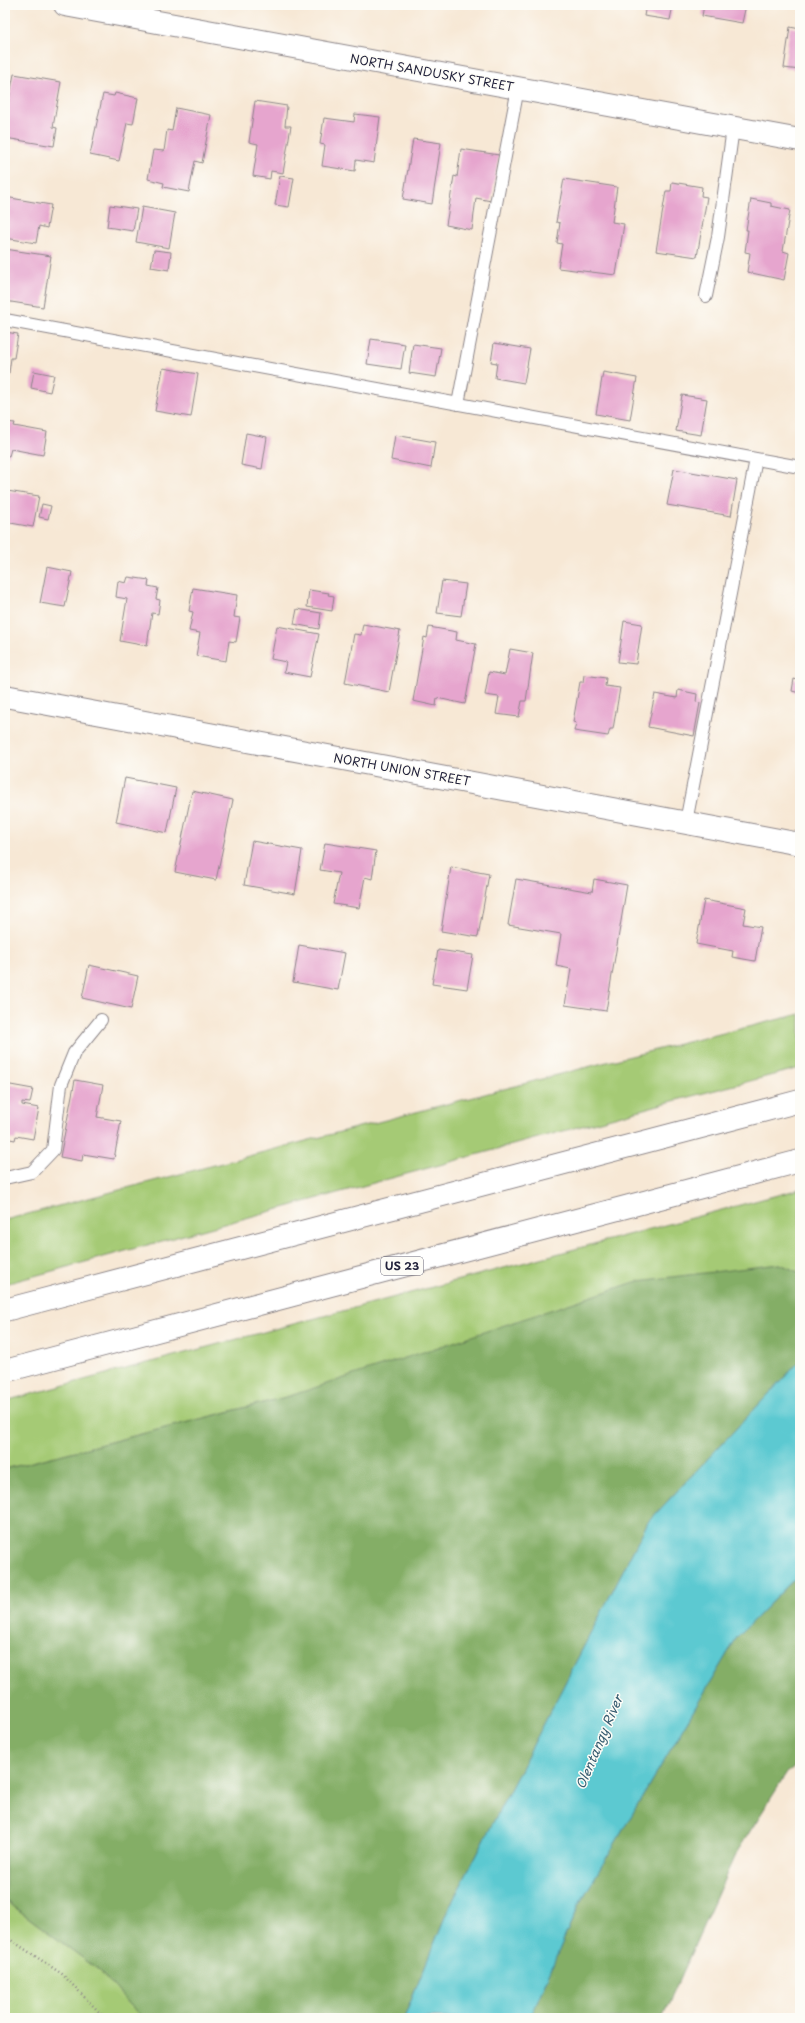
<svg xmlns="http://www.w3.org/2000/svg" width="805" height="2023" font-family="'Playpen Sans',sans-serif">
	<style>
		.green { fill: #a5ca74; stroke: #647658 }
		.forest { fill: #84ae66; stroke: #536850 }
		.water { fill: #5cc9d1; stroke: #3f7686 }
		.building { fill: #e6a5ce }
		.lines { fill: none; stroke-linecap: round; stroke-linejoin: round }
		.service-casing { stroke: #8c8588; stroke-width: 14 }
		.minor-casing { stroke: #8c8588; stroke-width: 24 }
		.tertiary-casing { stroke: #8c8588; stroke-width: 24 }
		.motorway-casing { stroke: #8c8588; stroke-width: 24 }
		.path { stroke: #8c8588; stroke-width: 2.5; stroke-dasharray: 1 3; stroke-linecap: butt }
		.service { stroke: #fff; stroke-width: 12 }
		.minor { stroke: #fff; stroke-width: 22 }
		.tertiary { stroke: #fff; stroke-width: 22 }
		.motorway { stroke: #fff; stroke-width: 22 }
		.labels { text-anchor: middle; stroke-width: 3; stroke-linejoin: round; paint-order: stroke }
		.shield { fill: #fdfcf7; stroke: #646373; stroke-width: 1 }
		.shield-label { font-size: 11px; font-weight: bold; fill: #22223b }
		.street-label { font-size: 12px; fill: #22223b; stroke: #fdfcf7 }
		.water-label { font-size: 13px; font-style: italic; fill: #365c70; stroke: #fdfcf7 }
	</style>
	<rect width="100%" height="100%" fill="#fdfcf7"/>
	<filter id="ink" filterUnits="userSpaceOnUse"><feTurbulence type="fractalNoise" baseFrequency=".025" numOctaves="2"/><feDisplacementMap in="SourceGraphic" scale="8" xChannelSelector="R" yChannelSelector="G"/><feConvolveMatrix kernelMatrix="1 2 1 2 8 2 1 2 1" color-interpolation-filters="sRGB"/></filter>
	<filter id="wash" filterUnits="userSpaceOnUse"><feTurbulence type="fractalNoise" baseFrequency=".012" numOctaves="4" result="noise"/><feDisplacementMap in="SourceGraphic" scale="16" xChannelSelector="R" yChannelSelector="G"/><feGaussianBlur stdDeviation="0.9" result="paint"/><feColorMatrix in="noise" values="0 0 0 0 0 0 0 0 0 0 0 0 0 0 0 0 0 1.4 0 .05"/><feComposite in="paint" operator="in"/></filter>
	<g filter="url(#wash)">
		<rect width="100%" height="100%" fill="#f7e8d5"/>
		<path class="green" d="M800,1014V1068L673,1101L5,1284V1220L599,1064Z
			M800,1189V1273L780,1264L290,1396L5,1469V1401Z
			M5,1900L100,1971L142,2018H5Z"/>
		<path class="forest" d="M780,1264L800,1273V1361L648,1522L447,1912L404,2018H142L100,1971L5,1900V1469L290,1396L638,1281Z
			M800,1573V1761L787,1773L735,1855L662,2018H530L578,1906L737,1637Z"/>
		<path class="water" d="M800,1361V1573L737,1637L578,1906L530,2018H404L447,1912L648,1522Z"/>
		<g id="blocks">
			<path class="building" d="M646,5H673L670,20L644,16Z
				M704,5H746L742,23L702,16Z
				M790,27L800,29V70L784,68Z
				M14,74L61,82L53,127L57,128L54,146L5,138V119Z
				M115,93L138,98L133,124L127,123L119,161L90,155L103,94L114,96Z
				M255,101L287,106L285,126H291L283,173L271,171L270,179L253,176L258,144L249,142Z
				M176,108L211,115L202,163L195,161L189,192L163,187L164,183L148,179L153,150L164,151L167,130L172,131Z
				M355,114L380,117L374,163L356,160L355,171L322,166L325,145L320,144L324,118L354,122Z
				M413,139L441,143L432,204L403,199Z
				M461,149L499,155L491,201L476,198L472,230L446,225L454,176L457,177Z
				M280,176L294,178L289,207L275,205Z
				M564,179L617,187L612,222L624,224L616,275L558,268L562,244L557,243L560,223L556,222Z
				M672,182L702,187L701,196L707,197L697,257L656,251L666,191H671Z
				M5,197L51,205L47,228L39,226L36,243L5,238Z
				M751,199L771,203V206L790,210L783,251L789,253L784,280L747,272L750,253L745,252L748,230H746Z
				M110,205L137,209L133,231L107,227Z
				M142,207L175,213L169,248L136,242Z
				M5,249L51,256L43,307L5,301Z
				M154,250L171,252L169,270L151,267Z
				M5,332L18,334L14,358H11L9,373H5Z
				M371,339L405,344L401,369L367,364Z
				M494,343L530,349L524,383L495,378L497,363L491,362Z
				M413,344L441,348L436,377L409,373Z
				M163,368L198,374L191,417L155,411Z
				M34,371L54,375L50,392L31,388Z
				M603,372L637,378L630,420L596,414Z
				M682,395L707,399L701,435L676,431Z
				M5,422L15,423L14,426L47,432L43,455L11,449L9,456L5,455Z
				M246,433L267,437L262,469L241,465Z
				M395,435L435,442L431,468L391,460Z
				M674,469L737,480L731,516L667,505Z
				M7,491L39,496L33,527L5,522Z
				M42,504L51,506L48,519L39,517Z
				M47,567L72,572L65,607L40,603Z
				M128,577L149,580L148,586L158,588L156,599L160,600L158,614L152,613L147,646L120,641L127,599L116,597L118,581L126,583Z
				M442,581L466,584L461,616L437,613Z
				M193,588L237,595L234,617L240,618L236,642L229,641L226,661L196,656L200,633L189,631L193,612L189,611Z
				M309,590L329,593L328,595L334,596L332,611L307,607Z
				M297,609L321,613L319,629L294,624Z
				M624,621L642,624L636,664L618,662Z
				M363,624L400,631L389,692L345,683L354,634L361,635Z
				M277,626L319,634L310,677L284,672L286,662L271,659Z
				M429,627L457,632L456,640L476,644L465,704L437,698L436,706L413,701L424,637L427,638Z
				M510,649L533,653L526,701H522L519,717L496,714L499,697L485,695L489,672L505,675Z
				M584,675L606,678L605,686L620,688L613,729H610L608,736L574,731L576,723L573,722L580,682H583Z
				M794,679L800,681V693L792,691Z
				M678,690L697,694L696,702L700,703L694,736L648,727L655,694L677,698Z
				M799,719H800V735L796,734Z
				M125,778L176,788L167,833L116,822Z
				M192,791L233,800L216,880L175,872Z
				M252,841L302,850L295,894L244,885Z
				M325,843L376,851L372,879L365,877L359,908L333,904L339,873L320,870Z
				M451,867L489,874L478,937L441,931Z
				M516,879L592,892L594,879L627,885L606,1011L565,1005L571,969L556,966L561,934L508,925Z
				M704,900L746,908L743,924L761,927L755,961L732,957L733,951L696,944Z
				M299,945L345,953L338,990L293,982Z
				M438,950L473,955L467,989L432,984Z
				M89,965L138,976L131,1009L82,998Z
				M75,1080L103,1085L97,1117L121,1121L114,1159L83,1154L82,1161L60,1157Z
				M5,1084L33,1089L30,1103L22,1102V1105L39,1108L33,1139L16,1136L15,1140L5,1138Z"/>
		</g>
	</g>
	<g filter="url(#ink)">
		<use href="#blocks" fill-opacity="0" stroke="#8c8588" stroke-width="1"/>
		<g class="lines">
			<defs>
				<path id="service" d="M706,296L718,237L733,128
					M5,320L800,467
					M458,404L518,88
					M686,822L756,459
					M5,1178L32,1172L53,1150L61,1085L74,1053L101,1020"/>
				<path id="minor" d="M5,696L800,844"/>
				<path id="tertiary" d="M65,5L800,140"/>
				<path id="motorway" d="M5,1310L800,1101
					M5,1371L800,1161"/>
			</defs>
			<use href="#service" class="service-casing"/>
			<use href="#minor" class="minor-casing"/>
			<use href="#tertiary" class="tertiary-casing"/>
			<use href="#motorway" class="motorway-casing"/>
			<path class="path" d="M5,1936L62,1974L105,2018"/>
			<use href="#service" class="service"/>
			<use href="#minor" class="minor"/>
			<use href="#tertiary" class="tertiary"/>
			<use href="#motorway" class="motorway"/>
		</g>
	</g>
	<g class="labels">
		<rect class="shield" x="381" y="1257" width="42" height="18" rx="3"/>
		<g class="shield-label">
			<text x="402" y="1270">US 23</text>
		</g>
		<g class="street-label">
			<text transform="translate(432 73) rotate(10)" y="4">NORTH SANDUSKY STREET</text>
			<text transform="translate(402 770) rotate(10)" y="4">NORTH UNION STREET</text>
		</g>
		<g class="water-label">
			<text transform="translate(599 1742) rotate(-67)" y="5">Olentangy River</text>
		</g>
	</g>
	<rect width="805" height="2023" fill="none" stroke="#fdfcf7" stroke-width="20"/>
</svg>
